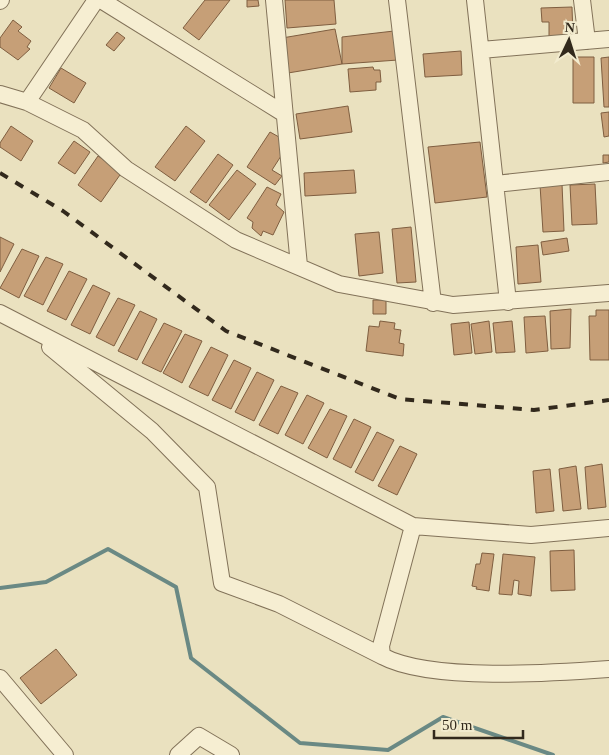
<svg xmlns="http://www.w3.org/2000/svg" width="609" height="755" font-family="Georgia,serif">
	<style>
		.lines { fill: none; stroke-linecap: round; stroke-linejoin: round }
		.stream { stroke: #6a8984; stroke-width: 4 }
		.building { fill: #c69f77; stroke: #7f5e40 }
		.minor-casing { stroke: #827259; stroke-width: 18 }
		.minor { stroke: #f6eed2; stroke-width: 16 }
		.rail { stroke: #32291c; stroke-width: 4; stroke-dasharray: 9 9; stroke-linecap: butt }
	</style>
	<rect width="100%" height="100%" fill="#eae1bf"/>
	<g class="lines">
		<path class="stream" d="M0,588L46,582L108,549L176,587L191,658L300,743L388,750L443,717L553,755"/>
	</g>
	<path class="building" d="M205,0H230L199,40L183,28Z
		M247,0H258L259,6L247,7Z
		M285,0H334L336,24L287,28Z
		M572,7L573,37H549V22H542L541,8Z
		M13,20L22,27L18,31L31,41L27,47L30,49L18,60L0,47V38Z
		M335,29L342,64L288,73L282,38Z
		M394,31L398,60L342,64V37Z
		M117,32L125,38L114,51L106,45Z
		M461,51L462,75L425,77L423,54Z
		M573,57H594V103H573Z
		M609,57V107H604L601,58Z
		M373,67L374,70H380L381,82H376V90L350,92L348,69Z
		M61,68L86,83L74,103L49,88Z
		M348,106L352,132L300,139L296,114Z
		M609,112V136L604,137L601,113Z
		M11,126L33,141L21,161L0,147V143Z
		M186,126L205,141L175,181L155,167Z
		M270,132L279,137L281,156L272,170L282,176L275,185L247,167Z
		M74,141L90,152L75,174L58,163Z
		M480,142L487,197L435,203L428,147Z
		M218,154L233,165L206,203L190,192Z
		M603,155H609V162L603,163Z
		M98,156L122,172L101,202L78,185Z
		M237,170L256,184L229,220L209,205Z
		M354,170L356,193L305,196L304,173Z
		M562,184L564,231L543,232L540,185Z
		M595,184L597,224L572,225L570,185Z
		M267,187L281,194L276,205L284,212L273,235L263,231L261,236L252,228L253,222L247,218Z
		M411,227L416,282L397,283L392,229Z
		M379,232L383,273L359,276L355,234Z
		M0,237L14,244L0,272Z
		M567,238L569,251L543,255L541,242Z
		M538,245L541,282L518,284L516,247Z
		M22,249L39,256L19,298L0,288Z
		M46,257L63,264L43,305L24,296Z
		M69,271L87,279L66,320L47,311Z
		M93,285L110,293L90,334L71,325Z
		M118,298L135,305L114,346L96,337Z
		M373,300H386V314H373Z
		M571,309L570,348L551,349L550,311Z
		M596,310H609V360H590L589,316H596Z
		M140,311L157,319L137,360L118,351Z
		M545,316L548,351L526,353L524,317Z
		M380,321L395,323L394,329L401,330L399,343L404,344L403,356L366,351L369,326L379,327Z
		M489,321L492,352L475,354L471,324Z
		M512,321L515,352L496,353L493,323Z
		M469,322L472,353L454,355L451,324Z
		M164,323L182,331L161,372L142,363Z
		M185,334L202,341L182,383L163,373Z
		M211,347L228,355L208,396L189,387Z
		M234,360L251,368L231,409L212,400Z
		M257,372L274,380L254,421L235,412Z
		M281,386L298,393L278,434L259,425Z
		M307,395L324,403L303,444L285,435Z
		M330,409L347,416L327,458L308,448Z
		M354,419L371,427L351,468L333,459Z
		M377,432L394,440L373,481L355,472Z
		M400,446L417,454L397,495L378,486Z
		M602,464L606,507L588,509L585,467Z
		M576,466L581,509L563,511L559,469Z
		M550,469L554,511L536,513L533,471Z
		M574,550L575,590L551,591L550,551Z
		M482,553L494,554L489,591L476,589L477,587L472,586L476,564H480Z
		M503,554L535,557L531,596L518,594L519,581L514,580L512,595L499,594Z
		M56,649L77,675L41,704L20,678Z"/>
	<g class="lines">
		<defs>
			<path id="minor" d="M101,0L283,113
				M274,0L299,266
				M397,0L433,303
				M475,0L508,302
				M582,0L587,41
				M0,1L1,0
				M481,50L609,39
				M0,94L27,102L83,130L126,169L236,240L339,284L453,305L609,293
				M27,102L96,0
				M495,184L609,172
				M0,313L413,526L531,535L609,528
				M50,347L152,431L207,487L222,583L279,604L382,656
				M413,526L381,646L382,656C430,682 554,673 609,669
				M0,678L65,755
				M178,755L199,736L231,755"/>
		</defs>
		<use href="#minor" class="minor-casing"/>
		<use href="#minor" class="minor"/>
		<path class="rail" d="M0,173L63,211L226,331L400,399L534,410L609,400"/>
	</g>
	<g transform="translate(569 40) rotate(4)" stroke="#f2ebce" stroke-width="4" paint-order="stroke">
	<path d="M0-4L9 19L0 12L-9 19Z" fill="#32291c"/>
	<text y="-8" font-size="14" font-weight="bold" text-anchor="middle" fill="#32291c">N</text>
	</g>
	<path d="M434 730v8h89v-8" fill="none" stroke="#32291c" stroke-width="2.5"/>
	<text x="442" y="730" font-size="15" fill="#32291c" stroke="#f2ebce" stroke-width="4" paint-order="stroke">50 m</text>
</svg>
